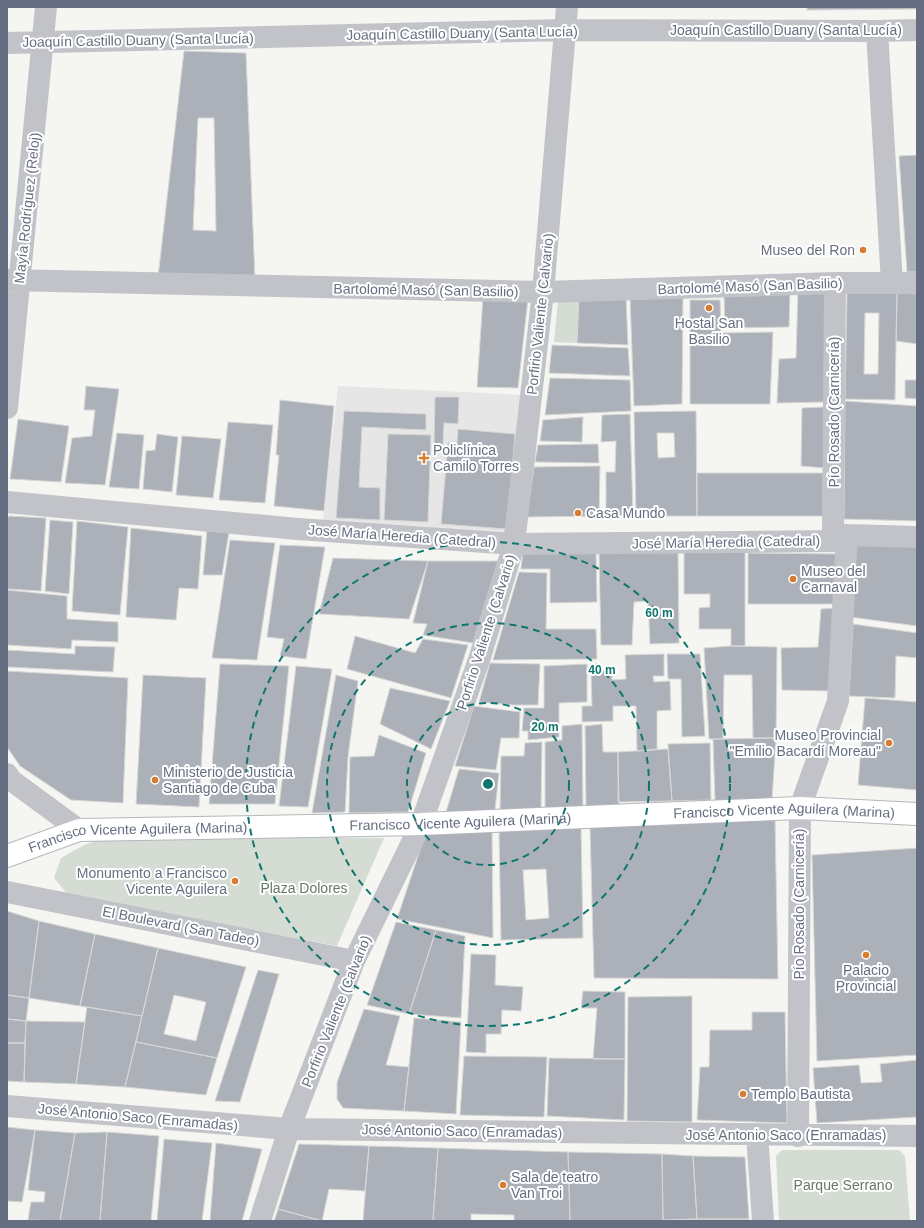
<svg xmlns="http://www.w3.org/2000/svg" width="924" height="1228" font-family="Arial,sans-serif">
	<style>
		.built { fill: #e6e6e6 }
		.green { fill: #d5dcd4 }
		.building { fill: #acb0b8; stroke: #d7d7d5; fill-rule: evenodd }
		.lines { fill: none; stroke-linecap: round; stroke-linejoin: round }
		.major-casing { stroke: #b4b7bc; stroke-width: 24 }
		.minor { stroke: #c1c3c8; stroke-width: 22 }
		.major { stroke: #fff; stroke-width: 22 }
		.ring { fill: none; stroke: #0f766e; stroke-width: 2; stroke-dasharray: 7 5 }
		.poi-dot { fill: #d97c2f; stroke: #fff; stroke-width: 1.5 }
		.labels { text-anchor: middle; stroke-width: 4; stroke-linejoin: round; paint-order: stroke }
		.street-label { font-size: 14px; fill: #666f82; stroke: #fff }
		.poi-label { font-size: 14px; fill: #666f82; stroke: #fff; text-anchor: start }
		.park-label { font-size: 14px; fill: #657965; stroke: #fff }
		.centre { fill: #0f766e; stroke: #fff; stroke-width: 2 }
		.ring-label { font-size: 12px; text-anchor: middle; font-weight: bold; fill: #0f766e; stroke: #fff; stroke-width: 4; stroke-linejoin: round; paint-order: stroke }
	</style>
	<rect width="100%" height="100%" fill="#f5f6f2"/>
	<path class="built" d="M338,386L525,395L509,533L435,528L424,526L323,522Z"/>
	<path class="green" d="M579,299L577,343L554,342L558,300Z
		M114,835L384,838L337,946L68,895L54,878L61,858L84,845Z
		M782,1150H899L905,1156L910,1221H779L776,1156Z"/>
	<path class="building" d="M807,7H917V9L807,10Z
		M184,51L246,53L255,279L158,277ZM198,118H214L216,231L193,230Z
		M917,155V272H907L899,156Z
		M790,291L789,327L725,328L724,295Z
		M798,291H828L826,402L777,403L779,359L796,358Z
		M847,292L897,293L895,400L845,399ZM865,313H879L878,374H864Z
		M897,293L917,294V344L896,341Z
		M626,296L628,345L577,343L579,299Z
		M683,296L682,404L634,406L630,297Z
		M483,297L528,299L518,388L477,387Z
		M690,300H720L721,333L773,332L770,404H690Z
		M552,345L628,348L630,376L549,373Z
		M550,378L630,380L631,411L545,415Z
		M905,380H917V399L905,398Z
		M86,386L119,389L105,485L65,483L72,438L92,436L95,410H84Z
		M435,397H459L458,424L444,423L443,446H434Z
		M280,400L334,406L324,511L274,506L279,455H276Z
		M845,401L917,406V521L844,519Z
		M824,407L825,468L801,466L802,408Z
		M344,411L426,414V430L362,427L359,487L380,488V520L336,518Z
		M696,411L697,516H636L634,412ZM657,433H674L675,457L658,458Z
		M630,414L633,515L606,516V472H615L616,441L601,442L602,415Z
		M583,417L582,442L540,441L543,420Z
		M18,419L69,426L61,482L10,479Z
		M228,422L273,425L265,503L219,500Z
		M458,429L515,434L507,529L441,524L448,442H457Z
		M117,433L144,435L139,489L109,487Z
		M157,434L178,437L172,492L143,489L146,451L155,450Z
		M388,434L431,435L428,522L384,520Z
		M182,436L221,439L213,498L176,495Z
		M598,444L599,463L535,462L538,445Z
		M600,466L599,516L527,517L534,467Z
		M697,473H823V516H697Z
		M9,516L46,518L41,591L7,589V519Z
		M50,520L73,522L69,594L45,591Z
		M77,521L128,527L120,615L72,611Z
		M131,528L202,536L198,589L179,588L176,620L126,617Z
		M207,530L229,532L222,575H203Z
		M230,540L275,543L257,660L212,658Z
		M857,541L917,544V626L850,617Z
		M280,545L325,547L306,659L280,656L284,639L267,637Z
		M523,550H596L597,602L550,603V569H521Z
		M678,550L679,643L650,644L648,601L634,602L632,645H601L599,552Z
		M684,552H745V646H731V629H699V608L710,607V594H684Z
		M748,553L840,554L838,604H748Z
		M333,558L428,561L409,619L319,614Z
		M428,561H498L473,643L423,635L427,624L413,623Z
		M519,572L547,573L546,629H596L597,659L493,660Z
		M7,590L67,596V619L118,622V642L72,640L71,649L7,645Z
		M837,608L828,691L782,690L781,648L818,647L821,609Z
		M853,624L917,633V658L896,656L895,698L849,696Z
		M355,636L415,653L423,639L468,645L451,698L347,669Z
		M75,646L115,647L113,672L7,667V650L75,654Z
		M731,646L777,647L776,738H753L752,675H724L723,739H709L704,648Z
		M664,654V676H653L654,682L670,681L671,710L657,711V749L637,751L636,706H613V721L582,722V706H592L591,671L612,670V680L626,679L625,655Z
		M667,654H700L705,736L682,737L681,679H668Z
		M490,663L540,664L538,705H513L479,702Z
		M220,664L289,666L275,804H209Z
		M587,664V702L559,703V737L528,740V731H522L524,708H544V666Z
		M296,666L332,669L308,807L279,806Z
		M7,671L128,678L123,803L71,800L20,766L7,747Z
		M143,675L206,678L199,807L136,804Z
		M336,675L358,681L348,757L345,812L312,813Z
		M390,688L450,701L431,749L380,724Z
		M865,698L917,702V790L858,785Z
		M474,706L520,712L519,738H501L496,770L455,766Z
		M582,724L583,809H545V742L562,740V726Z
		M602,724L603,752H618L619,808L586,809L585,726Z
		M379,735L426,753L408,812L349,813L350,757L374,756Z
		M776,738L772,800L715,801L713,739Z
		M542,742L541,809L500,811L501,756H524L525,743Z
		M710,743L711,800L672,801L668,744Z
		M668,749L672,801L618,802V752Z
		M459,769L499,773L495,810L446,812Z
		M775,820L778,979L594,978L590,827Z
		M581,828L583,938L501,940L499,829ZM546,869L549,918L526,920L523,870Z
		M492,831L493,938L397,919L426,832Z
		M917,848V1055L817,1061L812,855Z
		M7,911L39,921L29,998L7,995Z
		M39,921L95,934L80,1006L29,998Z
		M396,922L436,930L409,1014L367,1005Z
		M436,930L465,936L461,1018L409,1014Z
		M95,934L158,948L142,1016L80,1006Z
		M158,948L246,967L217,1058L136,1042ZM174,995L206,1002L196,1041L164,1034Z
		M471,954L496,955L495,985L523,987L521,1011L502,1010L501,1034H486V1053L466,1052Z
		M258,970L279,974L240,1102L215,1101Z
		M583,991L625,992V1059H593L597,1008H581Z
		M7,995L29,998L26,1021L7,1019Z
		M692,996V1122L627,1121L628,997Z
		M87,1007L142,1016L125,1087L76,1084Z
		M364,1009L400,1016L386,1065L409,1067L404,1111L343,1108L337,1099V1082Z
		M752,1012H785L787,1123L697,1120L700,1067H709L710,1030H752Z
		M414,1018L461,1022L456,1114L404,1111Z
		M7,1019L26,1021L25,1043H7Z
		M26,1021L85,1022L76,1084L24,1082Z
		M136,1042L217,1058L206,1095L125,1087Z
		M7,1043H25L24,1082L7,1081Z
		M464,1056L547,1057L544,1117L460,1115Z
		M549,1058L625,1059L624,1120L547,1116Z
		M917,1060V1117L817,1123L813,1068L859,1065L861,1083L882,1082L880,1064Z
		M7,1127L35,1130L22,1202L7,1201Z
		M35,1130L75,1133L60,1221L28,1220L31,1202H44L45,1192L28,1190Z
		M107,1132L159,1136L151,1221H100Z
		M107,1132L100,1221H60L75,1133Z
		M164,1139L212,1143L202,1221H157Z
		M216,1143L262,1149L242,1221H210Z
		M299,1144L369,1146L365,1191L329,1189L322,1221L278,1209Z
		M369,1146L438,1148L433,1221H363Z
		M438,1148L568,1152L570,1221H514V1215L471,1214V1221H433Z
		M568,1152L662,1154L663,1221H570Z
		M662,1154L693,1156L697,1219L663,1220Z
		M693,1156L745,1157L749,1219H697Z
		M278,1209L322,1221H323H274Z
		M697,1219H749V1221H663Z"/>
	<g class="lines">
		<defs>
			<g id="major">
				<path id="s1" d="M7,856L79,830L421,824L800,808L917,814"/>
			</g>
		</defs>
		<use href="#major" class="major-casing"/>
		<path class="minor" d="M877,31L892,283
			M7,43L565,30L877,31L917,30
			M7,280L543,292L835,283H917
			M7,408L46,7
			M7,502L298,529L514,544L833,541L847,535L917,537
			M833,541L835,283
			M7,774L11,780L79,830
			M7,892L354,961
			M7,1106L289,1129L917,1136
			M757,1135L763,1221
			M798,1136L800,808L838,701L847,535
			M260,1221L289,1129L354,961L421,824L480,657L514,544L543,292L567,7"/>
		<use href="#major" class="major"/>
	</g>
	<g class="ring">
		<circle cx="488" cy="784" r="81"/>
		<circle cx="488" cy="784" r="161"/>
		<circle cx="488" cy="784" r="242"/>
	</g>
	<g class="poi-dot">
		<circle cx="863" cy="250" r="4"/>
		<circle cx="709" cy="308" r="4"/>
		<path d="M422 452h4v4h4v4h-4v4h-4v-4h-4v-4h4z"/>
		<circle cx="578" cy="513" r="4"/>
		<circle cx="793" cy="579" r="4"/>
		<circle cx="889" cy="743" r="4"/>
		<circle cx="155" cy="780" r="4"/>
		<circle cx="235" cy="881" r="4"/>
		<circle cx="866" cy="955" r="4"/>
		<circle cx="743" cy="1094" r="4"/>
		<circle cx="503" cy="1185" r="4"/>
	</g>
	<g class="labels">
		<g class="street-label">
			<text x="786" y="35">Joaquín Castillo Duany (Santa Lucía)</text>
			<text transform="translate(462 33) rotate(-1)" y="5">Joaquín Castillo Duany (Santa Lucía)</text>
			<text transform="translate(138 40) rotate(-1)" y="5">Joaquín Castillo Duany (Santa Lucía)</text>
			<text transform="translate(27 208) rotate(-84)" y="5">Mayía Rodríguez (Reloj)</text>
			<text transform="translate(750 286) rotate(-2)" y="5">Bartolomé Masó (San Basilio)</text>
			<text transform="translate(426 290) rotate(1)" y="5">Bartolomé Masó (San Basilio)</text>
			<text transform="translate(540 314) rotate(-84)" y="5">Porfirio Valiente (Calvario)</text>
			<text transform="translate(834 412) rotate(-90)" y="5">Pío Rosado (Carnicería)</text>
			<text transform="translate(402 536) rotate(4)" y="5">José María Heredia (Catedral)</text>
			<text transform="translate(726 542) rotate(-1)" y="5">José María Heredia (Catedral)</text>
			<text transform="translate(486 632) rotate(-72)" y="5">Porfirio Valiente (Calvario)</text>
			<text dy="5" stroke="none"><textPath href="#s1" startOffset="782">Francisco Vicente Aguilera (Marina)</textPath></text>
			<text dy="5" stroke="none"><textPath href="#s1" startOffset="458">Francisco Vicente Aguilera (Marina)</textPath></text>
			<text dy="5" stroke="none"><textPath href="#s1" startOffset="134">Francisco Vicente Aguilera (Marina)</textPath></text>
			<text transform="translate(799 904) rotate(-90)" y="5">Pío Rosado (Carnicería)</text>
			<text transform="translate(181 926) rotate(11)" y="5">El Boulevard (San Tadeo)</text>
			<text transform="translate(336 1011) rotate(-68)" y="5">Porfirio Valiente (Calvario)</text>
			<text transform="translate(138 1117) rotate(5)" y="5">José Antonio Saco (Enramadas)</text>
			<text transform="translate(462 1131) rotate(1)" y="5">José Antonio Saco (Enramadas)</text>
			<text x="786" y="1140">José Antonio Saco (Enramadas)</text>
		</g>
		<g class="poi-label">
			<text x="855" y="255" text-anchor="end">Museo del Ron</text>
			<text x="709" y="328" text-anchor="middle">Hostal San<tspan x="709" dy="16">Basilio</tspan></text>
			<text x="433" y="455">Policlínica<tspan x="433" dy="16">Camilo Torres</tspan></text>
			<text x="586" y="518">Casa Mundo</text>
			<text x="801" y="576">Museo del<tspan x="801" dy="16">Carnaval</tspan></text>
			<text x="881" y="740" text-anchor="end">Museo Provincial<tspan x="881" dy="16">"Emilio Bacardí Moreau"</tspan></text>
			<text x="163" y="777">Ministerio de Justicia<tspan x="163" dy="16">Santiago de Cuba</tspan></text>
			<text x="227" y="878" text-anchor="end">Monumento a Francisco<tspan x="227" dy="16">Vicente Aguilera</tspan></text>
			<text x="866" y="975" text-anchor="middle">Palacio<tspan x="866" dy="16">Provincial</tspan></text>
			<text x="751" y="1099">Templo Bautista</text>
			<text x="511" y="1182">Sala de teatro<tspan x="511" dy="16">Van Troi</tspan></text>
		</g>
		<g class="park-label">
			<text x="304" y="893">Plaza Dolores</text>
			<text x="843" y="1190">Parque Serrano</text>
		</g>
	</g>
	<circle cx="488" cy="784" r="6" class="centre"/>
	<g class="ring-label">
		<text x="659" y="617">60 m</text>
		<text x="602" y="674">40 m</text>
		<text x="545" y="731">20 m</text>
	</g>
	<rect width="924" height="1228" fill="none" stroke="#666f82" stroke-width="16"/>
</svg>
